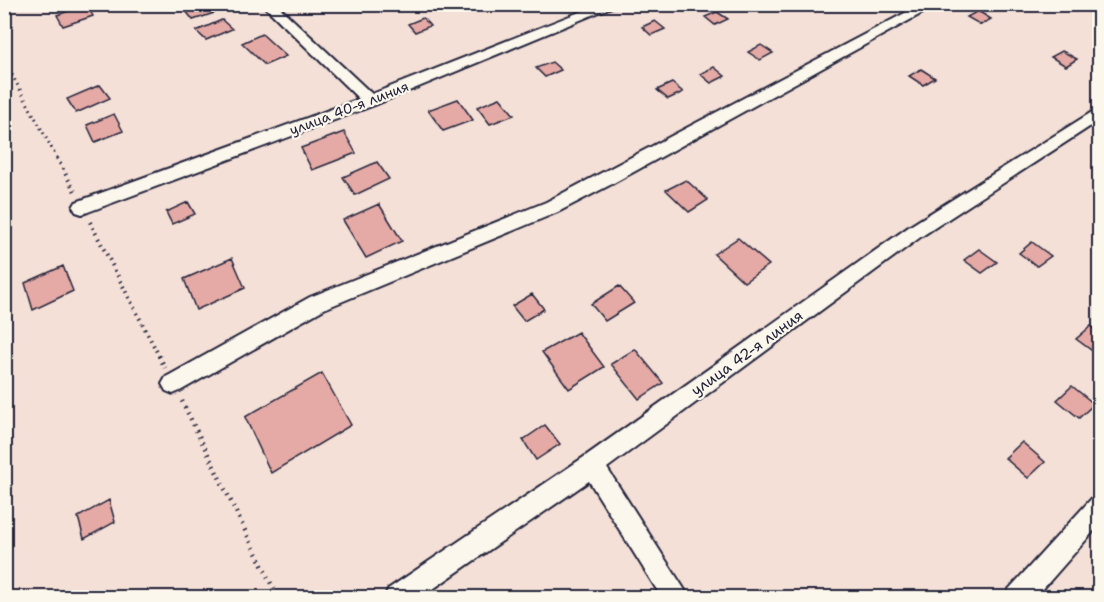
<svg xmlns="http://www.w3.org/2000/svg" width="1104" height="602" font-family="'Shantell Sans',sans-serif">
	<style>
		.building { fill: #e5aaa5; stroke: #22223b; stroke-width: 1.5 }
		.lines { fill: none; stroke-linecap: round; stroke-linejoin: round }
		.minor-casing { stroke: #22223b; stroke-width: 4 }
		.path-far2 { stroke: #22223b; stroke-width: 3; stroke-dasharray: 1.5 4; stroke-linecap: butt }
		.path-far1 { stroke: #22223b; stroke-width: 4; stroke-dasharray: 1.5 4.5; stroke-linecap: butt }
		.path { stroke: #22223b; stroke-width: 4.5; stroke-dasharray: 1.5 5; stroke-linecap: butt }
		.minor { fill: #fbf7ec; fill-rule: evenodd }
		.labels { text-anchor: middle; stroke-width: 4.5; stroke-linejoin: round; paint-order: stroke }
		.far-street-label { font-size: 14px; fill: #22223b; stroke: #fbf7ec }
		.street-label { font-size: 15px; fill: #22223b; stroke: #fbf7ec }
	</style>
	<rect width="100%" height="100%" fill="#f4e0d7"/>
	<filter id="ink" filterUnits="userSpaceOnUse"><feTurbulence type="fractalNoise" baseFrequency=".0167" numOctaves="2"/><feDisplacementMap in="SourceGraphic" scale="12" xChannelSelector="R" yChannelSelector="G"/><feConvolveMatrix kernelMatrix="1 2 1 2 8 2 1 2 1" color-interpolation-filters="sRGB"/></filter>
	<g filter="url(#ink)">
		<path class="building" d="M203,4H215L220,11L193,20L186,11Z
			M87,5L93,16L63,26L57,15Z
			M978,11L991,19L981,25L967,17Z
			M717,12L728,19L715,25L705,17Z
			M423,18L430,26L415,32L408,24Z
			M222,20L232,29L206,40L196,31Z
			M655,21L665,29L651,35L642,27Z
			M262,34L286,56L265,65L242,43Z
			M761,45L773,53L760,60L748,52Z
			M1062,51L1077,59L1066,66L1051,57Z
			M552,62L561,70L545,77L536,68Z
			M714,67L725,76L711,83L700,74Z
			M921,69L935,78L923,85L909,76Z
			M672,83L683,92L668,99L657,90Z
			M100,85L110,98L76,113L67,99Z
			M500,98L514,115L490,124L477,107Z
			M458,99L473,120L443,131L428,110Z
			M114,114L123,131L95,142L87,125Z
			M344,132L356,153L312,170L301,148Z
			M377,162L389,179L355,195L343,177Z
			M686,180L708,200L689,212L666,190Z
			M188,202L195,214L172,224L166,212Z
			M379,204L402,241L366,258L343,220Z
			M738,238L769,265L744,282L714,254Z
			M1032,242L1051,256L1037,266L1019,253Z
			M979,249L997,262L982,273L964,260Z
			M232,258L245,288L196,310L184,279Z
			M63,266L73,291L33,310L25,283Z
			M619,286L634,303L605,321L591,304Z
			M532,294L544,309L524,321L512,306Z
			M1091,326L1100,333L1098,355L1076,339Z
			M578,332L604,367L569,389L542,352Z
			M635,349L663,383L639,399L611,364Z
			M322,373L351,425L271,473L245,417Z
			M1072,386L1094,404L1079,418L1057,400Z
			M545,425L560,444L536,460L523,440Z
			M1022,442L1045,462L1028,478L1005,458Z
			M109,500L115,522L84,539L78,517Z"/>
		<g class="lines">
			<defs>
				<path id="minor" d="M262,4H276L372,94L600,4H619L375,105L88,212L82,214L76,212L73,207L76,202L359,99Z
					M922,4H939L610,185L558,212L324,309L180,391L173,394L166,391L162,384L166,377L310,297L546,202Z
					M1083,4H1100V14Z
					M1100,107V120L922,236L607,468L690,598H662L589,481L420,598H384L388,589L584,457L910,226Z
					M1100,494V524L1035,598H1005L1009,589L1092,498Z"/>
			</defs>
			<use href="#minor" class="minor-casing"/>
			<path class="path-far2" d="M4,60L58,160"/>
			<path class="path-far1" d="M57,158L75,192
				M90,222L160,358"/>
			<path class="path" d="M159,356L165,368
				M182,401L278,598"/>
			<use href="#minor" class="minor"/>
		</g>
	</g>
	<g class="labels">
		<g class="far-street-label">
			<text transform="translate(349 108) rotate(-21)" y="5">улица 40-я линия</text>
		</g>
		<g class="street-label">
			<text transform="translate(747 353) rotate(-36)" y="5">улица 42-я линия</text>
		</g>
	</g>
	<rect width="1104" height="602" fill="none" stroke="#fbf7ec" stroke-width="24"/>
	<rect x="12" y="12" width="1080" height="578" fill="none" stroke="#22223b" stroke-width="2" filter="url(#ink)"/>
</svg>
